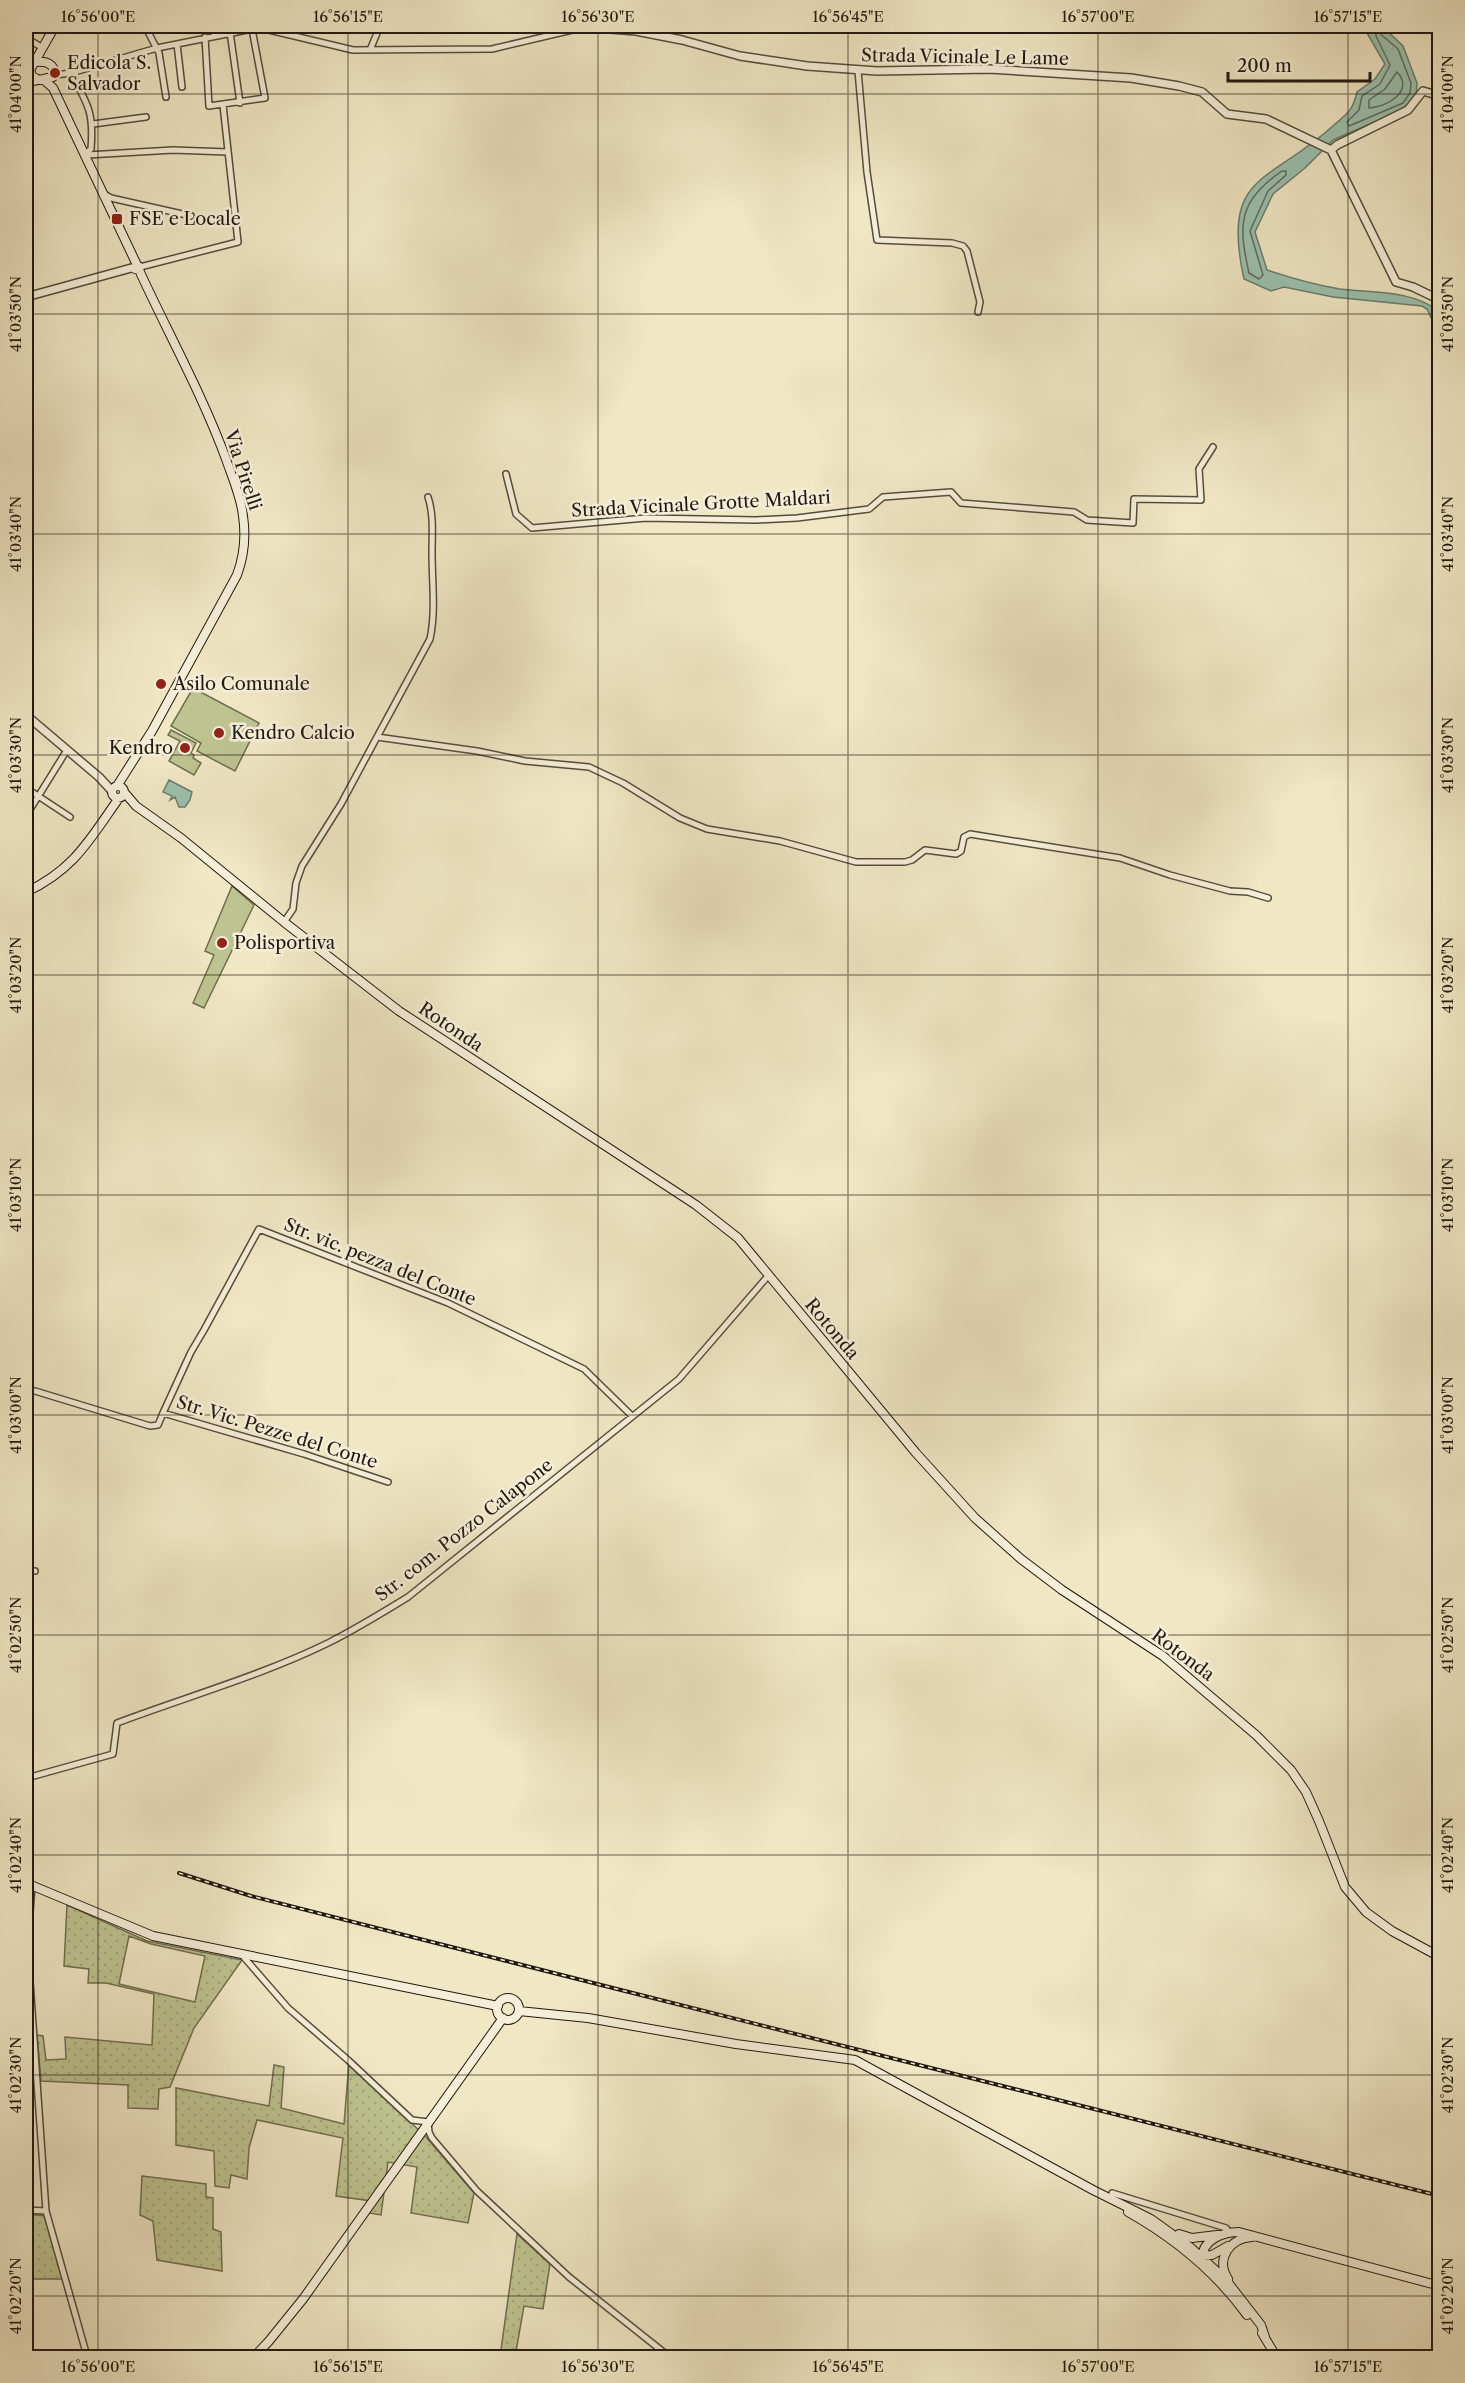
<svg xmlns="http://www.w3.org/2000/svg" width="1465" height="2383" font-family="'Libre Caslon Text',serif">
	<style>
		.grass { fill: url(#grass-dots); stroke: #706e50; stroke-width: 1.5; fill-rule: evenodd }
		.pitch { fill: #bec491; stroke: #706e50; stroke-width: 1.5 }
		.water { fill: #9cc1ae; stroke: #6b7e6e; stroke-width: 1.5 }
		.lines { fill: none; stroke-linecap: round; stroke-linejoin: round }
		.shore { stroke: #5e6d5e; stroke-width: 1.5 }
		.minor-casing { stroke: #554c3c; stroke-width: 8 }
		.tertiary-casing { stroke: #554c3c; stroke-width: 10 }
		.secondary-casing { stroke: #21190f; stroke-width: 10 }
		.minor { stroke: #f5efd9; stroke-width: 5 }
		.tertiary { stroke: #f5efd9; stroke-width: 7 }
		.secondary { stroke: #f5efd9; stroke-width: 8 }
		.rail-casing { stroke: #21190f; stroke-width: 4 }
		.rail { stroke: #f5efd9; stroke-width: 1.5; stroke-dasharray: 4.5; stroke-linecap: butt }
		.ticks { fill: none; stroke: #21190f; stroke-width: 1.5; stroke-opacity: 0.45 }
		.poi-dot { fill: #8f2418; stroke: #f5efd9; stroke-width: 2 }
		.labels { text-anchor: middle; stroke-width: 5; stroke-linejoin: round; paint-order: stroke }
		.street-label { font-size: 18px; fill: #21190f; stroke: #f5efd9 }
		.poi-label { font-size: 18px; fill: #21190f; stroke: #f5efd9; text-anchor: start }
		.neatline { fill: none; stroke: #21190f; stroke-width: 2 }
		.ticks-label { font-size: 15px; text-anchor: middle; fill: #21190f }
	</style>
	<defs>
		<pattern id="grass-dots" width="8" height="8" patternUnits="userSpaceOnUse" patternTransform="scale(1.5)"><rect width="8" height="8" fill="#bec491"/><path d="M2 2h.1M6 6h.1" fill="none" stroke="#a3a87c" stroke-width="1.8" stroke-linecap="round"/></pattern>
	</defs>
	<rect width="100%" height="100%" fill="#f0e7c5"/>
	<filter id="stains"><feTurbulence type="fractalNoise" baseFrequency=".00333" numOctaves="4"/><feColorMatrix values="0 0 0 0 .2 0 0 0 0 .09 0 0 0 0 .02 0 0 0 .5 -.17"/></filter>
	<radialGradient id="worn" r=".72"><stop offset=".6" stop-color="#630" stop-opacity="0"/><stop offset="1" stop-color="#630" stop-opacity=".3"/></radialGradient>
	<path class="grass" d="M67,1905L147,1941L242,1960L194,2028L170,2087L159,2089L158,2109L128,2108V2085L41,2081L37,2035L43,2036L46,2060L66,2059L65,2037L152,2045L154,1994L106,1983H88L89,1969L64,1966ZM129,1936L151,1944L205,1956L195,2002L119,1984Z
		M349,2063L426,2137L474,2193L468,2223L411,2213L417,2167L388,2162L381,2215L369,2213L371,2201L336,2196L343,2138L257,2120L249,2148L247,2179L231,2175L229,2188L215,2186L214,2151L176,2145V2088L269,2106L274,2065L284,2067L281,2108L344,2124Z
		M142,2176L206,2184V2197L213,2198V2229L221,2232L222,2271L157,2260L153,2221L140,2215Z
		M26,2214L46,2216L64,2279H26Z
		M517,2234L550,2264L543,2309L524,2306L515,2357H500Z
		M170,2350L184,2357H87V2351Z"/>
	<path class="pitch" d="M193,688L259,723L235,771L197,751L201,743L171,726Z
		M171,730L196,743L191,753L194,755L193,758L201,763L194,775L169,761L180,741L168,735Z
		M232,886L254,905L204,1008L193,1003L214,955L205,951Z"/>
	<path class="water" d="M1363,26H1382L1403,46L1417,83L1416,96L1407,108L1333,140L1305,168L1273,194L1255,232L1267,270C1291,278 1315,285 1340,289C1374,293 1411,290 1439,311V335L1427,309L1422,306L1333,297L1284,287L1271,291L1244,279C1220,172 1270,184 1334,125C1348,113 1353,110 1357,92L1375,79L1385,64Z
		M169,780L192,792L190,800L185,807H179L175,797L170,800L172,796L163,792Z"/>
	<g class="lines">
		<path class="shore" d="M1370,26L1376,32V36L1390,65L1380,84L1362,96L1359,110L1347,122L1349,126L1403,103L1410,93L1411,83L1398,49L1378,32L1379,26
			M1397,72C1415,91 1387,107 1369,108V100L1385,89Z
			M1282,171H1286V175L1268,191L1250,231L1263,275L1259,279L1249,273C1238,224 1238,201 1282,171Z"/>
		<defs>
			<path id="minor" d="M37,26L50,33
				M145,26L159,53L166,97
				M235,26L230,32L240,103
				M214,35V26
				M205,37L209,106L265,98L252,29
				M26,38L43,48
				M177,44L182,87
				M370,50L380,26
				M26,58L35,62
				M858,71L867,172L877,240L952,243L963,246L967,251L980,302L978,312
				M71,73C88,105 94,112 91,149L86,153
				M55,75L71,73L157,48L252,29L269,30L353,50L492,49L585,27
				M93,124L146,117
				M87,155L173,150L228,152
				M104,194L111,198L191,216
				M26,242H27
				M140,267L238,242L223,105
				M506,474L516,514L532,528L646,518L756,520L797,518L869,509L883,497L951,492L961,503L1074,512L1087,520L1133,523L1134,499L1201,500L1199,469L1213,447
				M377,737L430,639C436,611 432,582 432,553C432,535 434,515 428,497
				M26,788L70,817
				M26,816L67,750
				M284,922L293,909L296,883L302,866L341,804L377,737L477,751L525,761L589,767L623,783L680,818L707,829L780,841L856,862H905L912,860L925,850L956,854L961,851L964,837L970,834L1120,858L1170,875L1230,891L1248,892L1268,898
				M26,1391H35L150,1426L158,1425L163,1413L304,1454L388,1482
				M163,1413L191,1352L204,1330L259,1229L448,1303L584,1369L632,1416
				M26,1571H35
				M34,1776L113,1754L117,1723C186,1697 263,1675 328,1643C356,1629 382,1613 408,1597L679,1379L768,1276
				M32,1886L29,1925V1967L46,2211L85,2349V2358
				M242,1955L288,2008L348,2060L412,2120L428,2122L429,2132L432,2138L477,2191L569,2277L671,2358
				M1112,2193L1226,2228L1230,2233
				M26,2210L46,2211"/>
			<path id="tertiary" d="M585,27L636,31L682,40L740,56L807,66L877,71L989,69L1131,78L1179,86L1202,92L1227,114L1266,119L1331,150
				M26,83L39,80
				M1331,150L1396,282L1413,287L1440,300
				M1331,150L1337,145L1408,110L1423,91L1440,96
				M26,297L135,267
				M26,715L99,777L112,791"/>
			<path id="secondary" d="M35,62C44,61 51,62 55,71L53,77L39,80L32,76L30,70L55,26
				M44,80L53,88L137,265L140,267L139,270L135,269L137,265
				M112 792a6 6 0 1 1 12 0a6 6 0 1 1-12 0Z
				M117,786L152,731L237,575C244,556 246,536 243,516C241,496 232,477 226,459C202,394 168,333 139,270
				M124,792L136,806L181,838L284,922L399,1011L696,1205L738,1238L916,1453L975,1518L1021,1559L1062,1590L1163,1656L1256,1735L1291,1770L1306,1792L1319,1821L1345,1887L1366,1912L1392,1931L1440,1957
				M26,892C74,870 90,839 119,798
				M26,1883L153,1936L498,2006
				M497 2009a11 11 0 1 1 22 0a11 11 0 1 1-22 0Z
				M519,2011L588,2018L736,2044L855,2060L1093,2190L1151,2219L1190,2247L1226,2280L1261,2325L1265,2337
				M1128,2212C1174,2238 1215,2271 1247,2315
				M1179,2234L1192,2238L1217,2235
				M1201,2256L1212,2255L1228,2246
				M1202,2259C1202,2240 1222,2232 1239,2232L1440,2286
				M1228,2279C1215,2259 1230,2238 1252,2237
				M1262,2333L1277,2358
				M253,2358L269,2341L303,2299L503,2018"/>
		</defs>
		<use href="#minor" class="minor-casing"/>
		<use href="#tertiary" class="tertiary-casing"/>
		<use href="#secondary" class="secondary-casing"/>
		<use href="#minor" class="minor"/>
		<use href="#tertiary" class="tertiary"/>
		<use href="#secondary" class="secondary"/>
		<defs>
			<path id="rail" d="M179,1873L251,1896L609,1987L1440,2196"/>
		</defs>
		<use href="#rail" class="rail-casing"/>
		<use href="#rail" class="rail"/>
	</g>
	<path class="ticks" d="M98,26V2358M348,26V2358M598,26V2358M848,26V2358M1098,26V2358M1348,26V2358M26,94H1440M26,314H1440M26,534H1440M26,755H1440M26,975H1440M26,1195H1440M26,1415H1440M26,1635H1440M26,1855H1440M26,2075H1440M26,2296H1440"/>
	<g class="poi-dot">
		<circle cx="55" cy="73" r="6"/>
		<rect x="111" y="213" width="12" height="12" rx="3"/>
		<circle cx="161" cy="684" r="6"/>
		<circle cx="219" cy="733" r="6"/>
		<circle cx="185" cy="748" r="6"/>
		<circle cx="222" cy="943" r="6"/>
	</g>
	<g class="labels">
		<g class="street-label">
			<text transform="translate(965 57) rotate(1)" y="6">Strada Vicinale Le Lame</text>
			<text transform="translate(243 470) rotate(72)" y="6">Via Pirelli</text>
			<text transform="translate(701 504) rotate(-3)" y="6">Strada Vicinale Grotte Maldari</text>
			<text transform="translate(451 1027) rotate(34)" y="6">Rotonda</text>
			<text transform="translate(380 1262) rotate(22)" y="6">Str. vic. pezza del Conte</text>
			<text transform="translate(832 1329) rotate(50)" y="6">Rotonda</text>
			<text transform="translate(277 1432) rotate(17)" y="6">Str. Vic. Pezze del Conte</text>
			<text transform="translate(464 1530) rotate(-38)" y="6">Str. com. Pozzo Calapone</text>
			<text transform="translate(1183 1655) rotate(37)" y="6">Rotonda</text>
		</g>
		<g class="poi-label">
			<text x="67" y="69">Edicola S.<tspan x="67" dy="21">Salvador</tspan></text>
			<text x="129" y="225">FSE e Locale</text>
			<text x="173" y="690">Asilo Comunale</text>
			<text x="231" y="739">Kendro Calcio</text>
			<text x="173" y="754" text-anchor="end">Kendro</text>
			<text x="234" y="949">Polisportiva</text>
		</g>
	</g>
	<rect width="1465" height="2383" fill="none" stroke="#f0e7c5" stroke-width="66"/>
	<path d="M1228 72v9h142v-9" fill="none" stroke="#21190f" stroke-width="3"/>
	<text x="1237" y="72" font-size="18" fill="#21190f" stroke="#f5efd9" stroke-width="4.5" paint-order="stroke">200 m</text>
	<rect x="33" y="33" width="1399" height="2317" class="neatline"/>
	<g class="ticks-label">
		<text x="98" y="22">16°56'00"E</text>
		<text x="348" y="22">16°56'15"E</text>
		<text x="598" y="22">16°56'30"E</text>
		<text x="848" y="22">16°56'45"E</text>
		<text x="1098" y="22">16°57'00"E</text>
		<text x="1348" y="22">16°57'15"E</text>
		<text transform="translate(16 94) rotate(-90)" y="5">41°04'00"N</text>
		<text transform="translate(1448 94) rotate(-90)" y="5">41°04'00"N</text>
		<text transform="translate(16 314) rotate(-90)" y="5">41°03'50"N</text>
		<text transform="translate(1448 314) rotate(-90)" y="5">41°03'50"N</text>
		<text transform="translate(16 534) rotate(-90)" y="5">41°03'40"N</text>
		<text transform="translate(1448 534) rotate(-90)" y="5">41°03'40"N</text>
		<text transform="translate(16 755) rotate(-90)" y="5">41°03'30"N</text>
		<text transform="translate(1448 755) rotate(-90)" y="5">41°03'30"N</text>
		<text transform="translate(16 975) rotate(-90)" y="5">41°03'20"N</text>
		<text transform="translate(1448 975) rotate(-90)" y="5">41°03'20"N</text>
		<text transform="translate(16 1195) rotate(-90)" y="5">41°03'10"N</text>
		<text transform="translate(1448 1195) rotate(-90)" y="5">41°03'10"N</text>
		<text transform="translate(16 1415) rotate(-90)" y="5">41°03'00"N</text>
		<text transform="translate(1448 1415) rotate(-90)" y="5">41°03'00"N</text>
		<text transform="translate(16 1635) rotate(-90)" y="5">41°02'50"N</text>
		<text transform="translate(1448 1635) rotate(-90)" y="5">41°02'50"N</text>
		<text transform="translate(16 1855) rotate(-90)" y="5">41°02'40"N</text>
		<text transform="translate(1448 1855) rotate(-90)" y="5">41°02'40"N</text>
		<text transform="translate(16 2075) rotate(-90)" y="5">41°02'30"N</text>
		<text transform="translate(1448 2075) rotate(-90)" y="5">41°02'30"N</text>
		<text transform="translate(16 2296) rotate(-90)" y="5">41°02'20"N</text>
		<text transform="translate(1448 2296) rotate(-90)" y="5">41°02'20"N</text>
		<text x="98" y="2372">16°56'00"E</text>
		<text x="348" y="2372">16°56'15"E</text>
		<text x="598" y="2372">16°56'30"E</text>
		<text x="848" y="2372">16°56'45"E</text>
		<text x="1098" y="2372">16°57'00"E</text>
		<text x="1348" y="2372">16°57'15"E</text>
	</g>
	<rect width="100%" height="100%" filter="url(#stains)"/>
	<rect width="100%" height="100%" fill="url(#worn)"/>
</svg>
